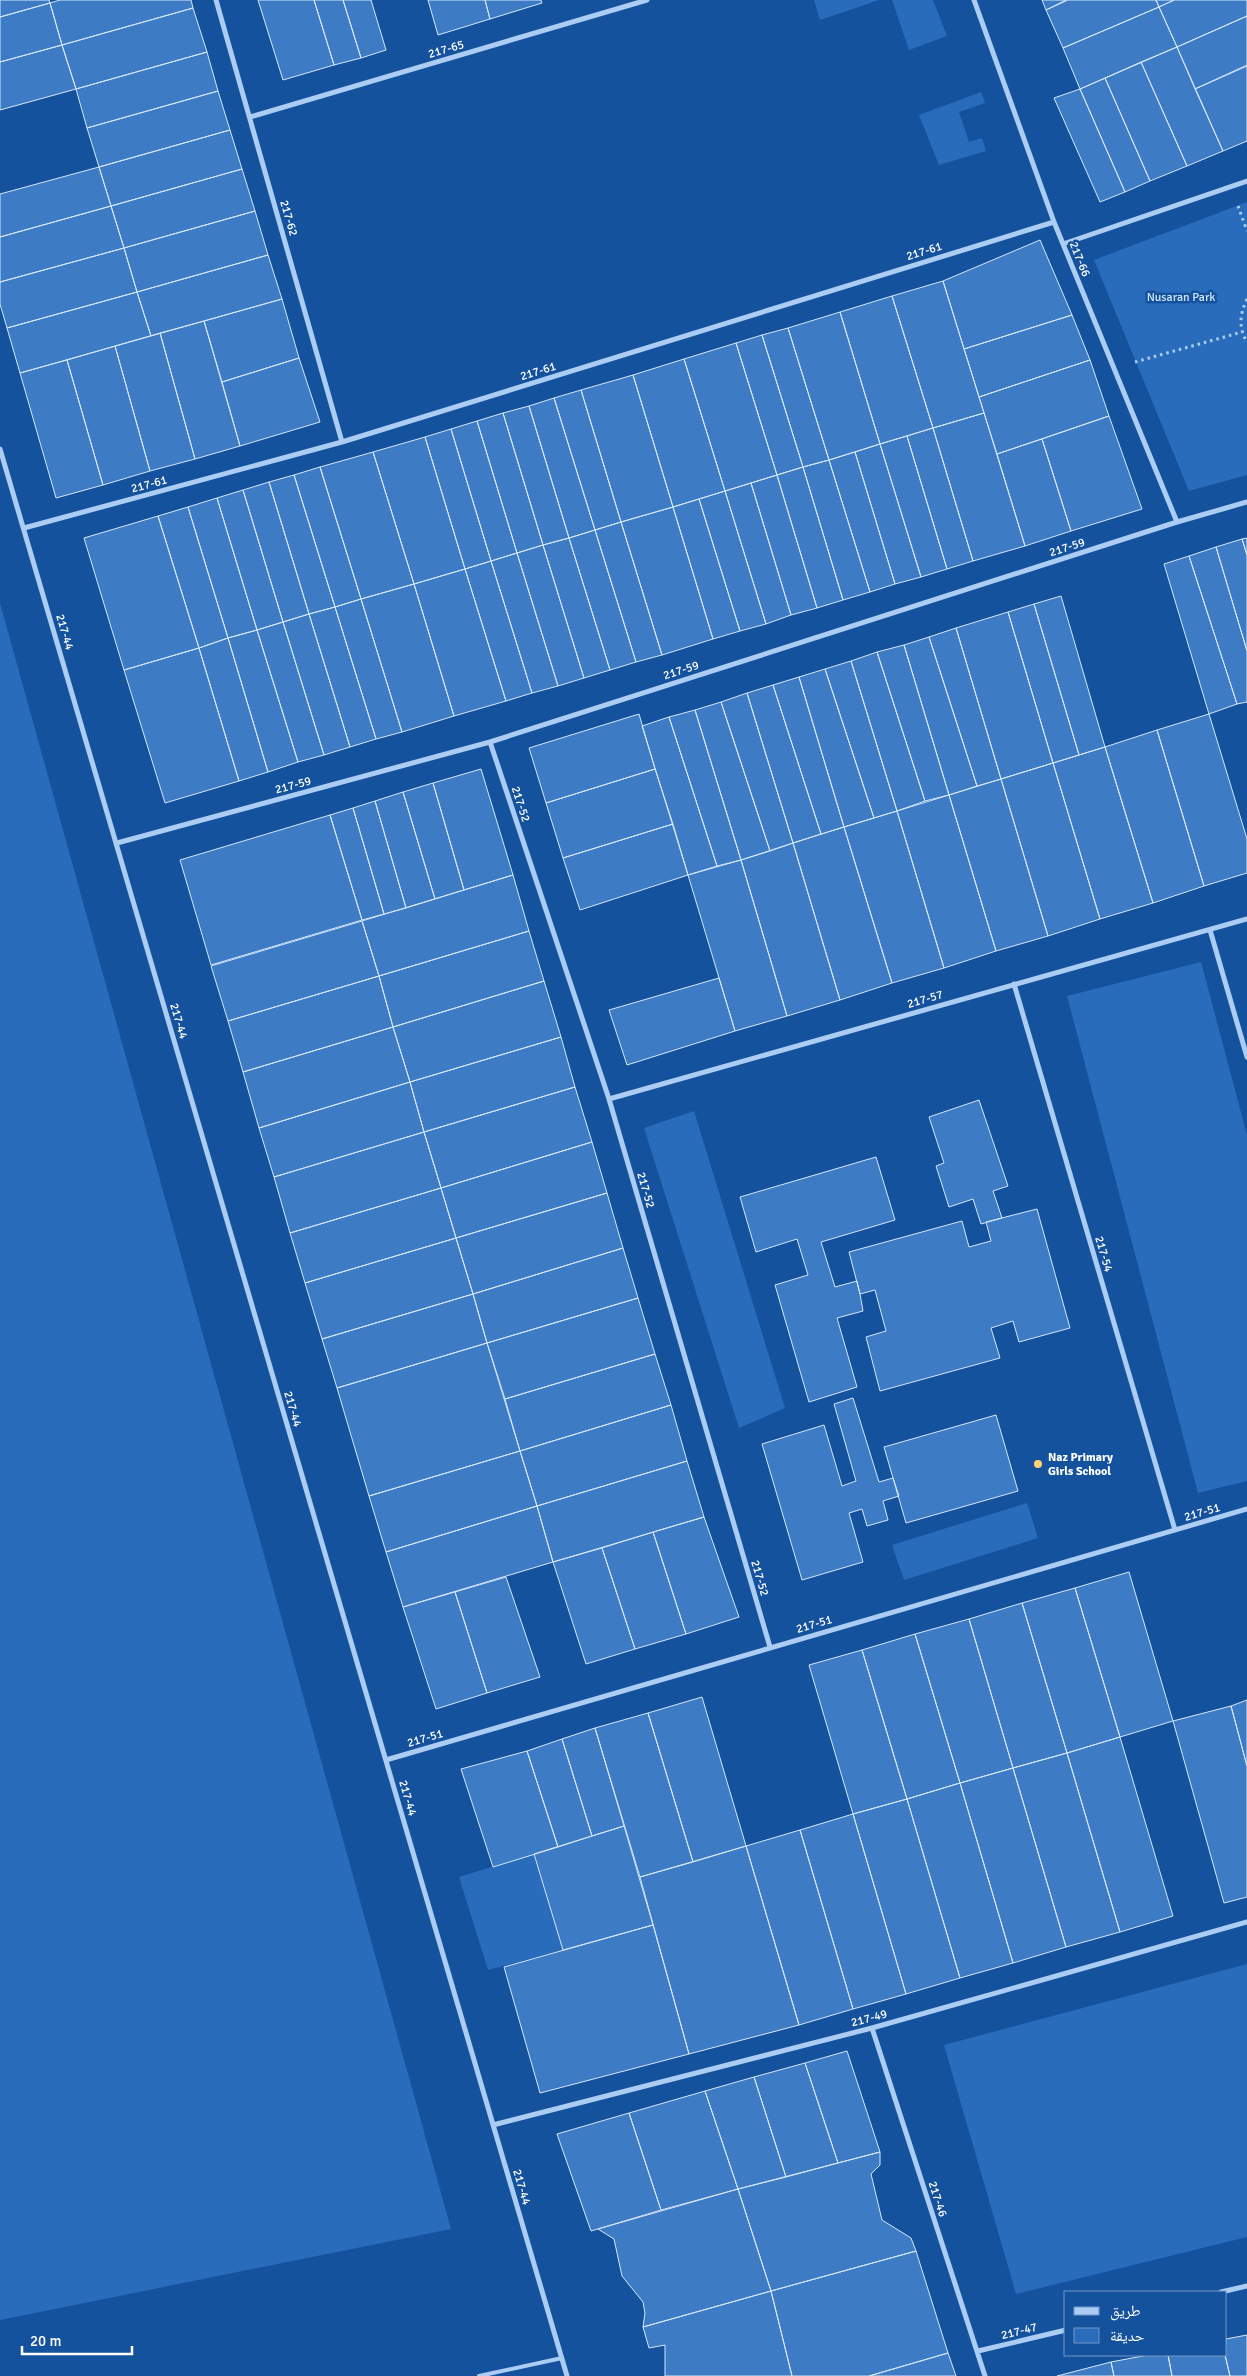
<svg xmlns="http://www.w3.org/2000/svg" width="1247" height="2376" font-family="Signika,'Noto Naskh Arabic',sans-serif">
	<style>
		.green { fill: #286cbb }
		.building { fill: #3d7bc4; stroke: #d5e7fd }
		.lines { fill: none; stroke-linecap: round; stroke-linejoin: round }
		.path { stroke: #accdf3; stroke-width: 3; stroke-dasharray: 2.5 4; stroke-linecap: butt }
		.service { stroke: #accdf3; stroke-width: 4 }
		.minor { stroke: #accdf3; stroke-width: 5 }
		.poi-dot { fill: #ffd46f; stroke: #15529e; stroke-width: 2 }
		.labels { text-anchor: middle; stroke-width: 5; stroke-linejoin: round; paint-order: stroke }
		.street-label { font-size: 12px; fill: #fff; stroke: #15529e }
		.park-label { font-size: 12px; fill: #d5e7fd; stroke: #15529e }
		.poi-label { font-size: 12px; font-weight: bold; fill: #fff; stroke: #15529e; text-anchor: start }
	</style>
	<rect width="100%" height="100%" fill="#15529e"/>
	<path class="green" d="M814,0H879L820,20Z
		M892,0H933L947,36L909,50Z
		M981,92L985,103L959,112L969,142L982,138L986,151L939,165L919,115Z
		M1247,202V475L1189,491L1094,260Z
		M0,603L451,2229L0,2320Z
		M1201,962L1247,1135V1481L1198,1493L1067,996Z
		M694,1111L785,1408L739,1428L644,1128Z
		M1027,1503L1038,1538L904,1580L892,1545Z
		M534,1854L563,1950L488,1970L459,1877Z
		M1247,1964V2237L1016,2294L944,2045Z"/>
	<path class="building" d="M0,0H49L50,3L0,17Z
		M60,0H191L193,8L62,45L50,3Z
		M258,0H314L334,65L283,80Z
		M314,0H343L361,58L334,65Z
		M343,0H371L386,50L361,58Z
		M428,0H485L490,19L438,35Z
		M485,0H541L542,3L490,19Z
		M1042,0H1066L1046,10Z
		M1068,0H1156L1159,7L1063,48L1046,10Z
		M1156,0H1174L1159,7Z
		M1174,0H1247V16L1177,47L1159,7Z
		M50,3L62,45L0,62V17Z
		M1159,7L1177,47L1080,89L1063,48Z
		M193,8L207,52L76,89L62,45Z
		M1247,16V65L1195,89L1177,47Z
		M62,45L76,89L0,110V62Z
		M1177,47L1223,151L1187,166L1141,62Z
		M207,52L218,91L87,128L76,89Z
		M1141,62L1187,166L1150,181L1105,78Z
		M1247,66V141L1223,151L1195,89Z
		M1105,78L1150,181L1125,192L1080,89Z
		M1080,89L1125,192L1100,202L1054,98Z
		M218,91L230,130L99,167L87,128Z
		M230,130L242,169L111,206L99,167Z
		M99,167L111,206L0,237V194Z
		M242,169L255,211L124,248L111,206Z
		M111,206L124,248L0,282V237Z
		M255,211L268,255L137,292L124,248Z
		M1040,240L1072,315L964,349L943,281Z
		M124,248L137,292L7,328L0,304V282Z
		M268,255L282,299L151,336L137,292Z
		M943,281L984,413L933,428L892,296Z
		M137,292L151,336L20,373L7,328Z
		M892,296L933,428L880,444L840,312Z
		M282,299L299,358L222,382L204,321Z
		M840,312L880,444L829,460L788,328Z
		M1072,315L1090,360L979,397L964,349Z
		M204,321L240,446L195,459L160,333Z
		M788,328L829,460L803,467L762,335Z
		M160,333L195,459L150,471L115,346Z
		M762,335L803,467L777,475L736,343Z
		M736,343L777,475L725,491L684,359Z
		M115,346L150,471L103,485L67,360Z
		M299,358L320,422L240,446L222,382Z
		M684,359L725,491L673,507L633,375Z
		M67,360L103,485L56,498L20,373Z
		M1090,360L1109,416L997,454L979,397Z
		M633,375L673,507L621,522L581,390Z
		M581,390L621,522L595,530L554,398Z
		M554,398L595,530L569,538L529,406Z
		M529,406L569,538L543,545L503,413Z
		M503,413L543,545L517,553L477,421Z
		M984,413L1025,546L973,561L933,428Z
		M1109,416L1142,509L1071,531L1042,439Z
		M477,421L517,553L491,561L451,429Z
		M933,428L973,561L947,569L907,436Z
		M451,429L491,561L465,569L425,437Z
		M907,436L947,569L921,577L880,444Z
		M425,437L465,569L414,584L373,452Z
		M1042,439L1071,531L1025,546L997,454Z
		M880,444L921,577L895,584L855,452Z
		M373,452L414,584L361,599L320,467Z
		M855,452L895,584L870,592L829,460Z
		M829,460L870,592L843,600L803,467Z
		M320,467L361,599L335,607L294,475Z
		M803,467L843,600L817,608L777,475Z
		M294,475L335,607L309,614L269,482Z
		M777,475L817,608L791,615L751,483Z
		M269,482L309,614L283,622L243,490Z
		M751,483L791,615L766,624L725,491Z
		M243,490L283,622L257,630L217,498Z
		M725,491L766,624L740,631L699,499Z
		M217,498L257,630L228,638L188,507Z
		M699,499L740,631L713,639L673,507Z
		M188,507L228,638L199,648L158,516Z
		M673,507L713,639L662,655L621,522Z
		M158,516L199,648L124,670L84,538Z
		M621,522L662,655L636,662L595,530Z
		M595,530L636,662L610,670L569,538Z
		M569,538L610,670L584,678L543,545Z
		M1247,538V555L1242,539Z
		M1242,539L1247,555V651L1216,547Z
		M543,545L584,678L558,686L517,553Z
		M1216,547L1247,651V702L1237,704L1189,556Z
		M517,553L558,686L532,693L491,561Z
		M1189,556L1237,704L1209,714L1164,564Z
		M491,561L532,693L506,701L465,569Z
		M465,569L506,701L454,716L414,584Z
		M414,584L454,716L402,732L361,599Z
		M1061,596L1105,747L1079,755L1034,604Z
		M361,599L402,732L376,739L335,607Z
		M1034,604L1079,755L1053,763L1008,612Z
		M335,607L376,739L350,747L309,614Z
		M1008,612L1053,763L1001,779L956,628Z
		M309,614L350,747L324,755L283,622Z
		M283,622L324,755L298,762L257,630Z
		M956,628L1001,779L977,786L929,637Z
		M257,630L298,762L268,772L228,638Z
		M929,637L977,786L949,795L904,645Z
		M228,638L268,772L239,781L199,648Z
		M904,645L949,795L925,801L877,652Z
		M199,648L239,781L165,803L124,670Z
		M877,652L925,801L897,811L851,661Z
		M851,661L897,811L874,818L825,669Z
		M825,669L874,818L844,827L799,677Z
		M799,677L844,827L821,834L773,685Z
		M773,685L821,834L793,843L747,693Z
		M747,693L793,843L770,851L721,702Z
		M721,702L770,851L741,860L695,710Z
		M695,710L741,860L717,866L669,717Z
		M639,714L655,769L546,803L529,748Z
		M1209,714L1247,839V873L1204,886L1157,730Z
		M669,717L717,866L688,875L642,726Z
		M1157,730L1204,886L1153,903L1105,747Z
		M1105,747L1153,903L1100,919L1053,763Z
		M1053,763L1100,919L1048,936L1001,779Z
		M481,769L513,875L464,890L433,783Z
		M655,769L673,824L563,858L546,803Z
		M1001,779L1048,936L996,951L949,795Z
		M433,783L464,890L435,899L403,792Z
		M403,792L435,899L406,908L375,801Z
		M949,795L996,951L944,968L897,811Z
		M375,801L406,908L384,914L353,808Z
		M353,808L384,914L362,920L330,815Z
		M897,811L944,968L892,983L844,827Z
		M330,815L362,920L211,965L180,860Z
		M673,824L688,875L580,910L563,858Z
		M844,827L892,983L840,1000L793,843Z
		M793,843L840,1000L787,1016L741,860Z
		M741,860L787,1016L735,1031L688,875Z
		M513,875L529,931L379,976L362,921Z
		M362,921L379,976L228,1021L211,966Z
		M529,931L544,981L393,1027L379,976Z
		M379,976L393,1027L243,1072L228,1021Z
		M719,978L735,1031L627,1065L609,1010Z
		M544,981L561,1037L410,1082L393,1027Z
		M393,1027L410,1082L259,1128L243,1072Z
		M561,1037L575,1087L424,1132L410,1082Z
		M410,1082L424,1132L274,1177L259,1128Z
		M575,1087L592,1142L441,1188L424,1132Z
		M979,1100L1008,1186L993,1191L1002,1218L981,1224L973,1199L949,1207L936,1166L944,1163L929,1117Z
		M424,1132L441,1188L290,1233L274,1177Z
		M592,1142L607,1193L456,1238L441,1188Z
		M876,1157L895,1220L821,1242L835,1287L857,1281L860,1294L863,1311L837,1318L857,1387L809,1402L775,1285L808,1275L797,1239L756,1252L740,1197Z
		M441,1188L456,1238L305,1283L290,1233Z
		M607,1193L623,1248L473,1294L456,1238Z
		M1037,1209L1070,1328L1019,1342L1013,1321L991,1328L1000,1358L880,1391L866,1337L886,1331L875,1290L860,1294L849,1252L962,1221L969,1247L991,1241L986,1222Z
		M456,1238L473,1294L322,1339L305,1283Z
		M623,1248L638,1298L487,1343L473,1294Z
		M473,1294L487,1343L337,1388L322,1339Z
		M638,1298L655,1354L505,1399L487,1343Z
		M487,1343L520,1451L369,1496L337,1388Z
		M655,1354L671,1405L520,1451L505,1399Z
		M853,1398L879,1482L893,1478L899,1496L883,1501L888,1520L867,1526L862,1509L849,1513L863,1562L802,1580L762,1444L824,1425L842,1486L856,1481L834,1404Z
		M671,1405L687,1461L537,1506L520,1451Z
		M996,1415L1018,1491L906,1523L884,1447Z
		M520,1451L537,1506L386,1552L369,1496Z
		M687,1461L704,1517L553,1562L537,1506Z
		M537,1506L553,1562L403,1607L386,1552Z
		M704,1517L739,1617L686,1634L653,1532Z
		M653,1532L686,1634L635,1649L602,1548Z
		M602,1548L635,1649L586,1664L553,1562Z
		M1129,1572L1173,1721L1120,1737L1075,1588Z
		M506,1577L540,1677L487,1693L455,1592Z
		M1075,1588L1120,1737L1067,1753L1022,1603Z
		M455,1592L487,1693L436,1709L403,1607Z
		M1022,1603L1067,1753L1013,1768L969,1619Z
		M969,1619L1013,1768L960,1783L915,1634Z
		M915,1634L960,1783L907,1799L862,1650Z
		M862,1650L907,1799L853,1814L809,1665Z
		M702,1697L746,1846L693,1862L648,1713Z
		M1247,1700V1766L1231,1706Z
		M1231,1706L1247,1766V1897L1224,1903L1173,1721Z
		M648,1713L693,1862L640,1877L595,1728Z
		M595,1728L624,1826L592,1836L562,1739Z
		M1120,1737L1173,1916L1120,1932L1067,1753Z
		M562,1739L592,1836L558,1847L527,1751Z
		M527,1751L558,1847L493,1867L461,1769Z
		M1067,1753L1120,1932L1066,1947L1013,1768Z
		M1013,1768L1066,1947L1013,1963L960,1783Z
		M960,1783L1013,1963L960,1978L907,1799Z
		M907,1799L960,1978L906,1994L853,1814Z
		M853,1814L906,1994L853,2009L800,1830Z
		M624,1826L653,1925L563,1950L534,1854Z
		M800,1830L853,2009L799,2025L746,1846Z
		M746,1846L799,2025L689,2054L640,1877Z
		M653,1925L689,2054L540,2093L504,1967Z
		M847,2051L880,2152L838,2163L805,2063Z
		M805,2063L838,2163L786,2177L754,2077Z
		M754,2077L786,2177L738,2189L705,2091Z
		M705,2091L738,2189L661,2210L629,2113Z
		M629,2113L661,2210L591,2231L557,2134Z
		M880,2152V2165L871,2174L882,2220L911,2238L916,2251L771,2291L738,2189Z
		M738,2189L771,2291L643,2327L645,2313L643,2302L622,2276L614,2239L598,2229Z
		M916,2251L948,2353L869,2376H792L771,2291Z
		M771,2291L792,2376H665V2345L649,2348L643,2327Z
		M1247,2335V2376H1230L1225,2355L1226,2339Z
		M948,2353L956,2376H869Z
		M1148,2355H1168L1172,2376H1114L1111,2362Z
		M1168,2355H1225L1230,2376H1172Z
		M1111,2362L1114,2376H1057Z"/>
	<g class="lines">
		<path class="path" d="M1238,206L1247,231
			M1247,299C1240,314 1238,327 1247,342
			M1135,362L1242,332"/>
		<path class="service" d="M479,2376L562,2358"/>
		<path class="minor" d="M216,0L342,442
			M974,0L1054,222L1177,522
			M250,117L647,0
			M1063,244L1247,181
			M0,449L567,2376
			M24,528L342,442L1054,222
			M490,742L609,1099L770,1647
			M117,843L490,742L1177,522L1247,502
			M1210,930L1247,1057
			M1014,984L1175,1530
			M609,1099L1247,919
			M386,1760L1247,1509
			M872,2028L985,2376
			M493,2125L872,2028L1247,1922
			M1221,2292L1247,2286
			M978,2351L1066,2330"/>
	</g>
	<circle class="poi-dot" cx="1038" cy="1464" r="5"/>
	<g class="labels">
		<g class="street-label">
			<text transform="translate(446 49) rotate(-16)" y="4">217-65</text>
			<text transform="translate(289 218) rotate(74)" y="4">217-62</text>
			<text transform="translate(924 251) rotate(-17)" y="4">217-61</text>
			<text transform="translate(1080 259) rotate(68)" y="4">217-66</text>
			<text transform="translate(538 371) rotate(-17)" y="4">217-61</text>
			<text transform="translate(149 484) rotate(-15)" y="4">217-61</text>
			<text transform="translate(1067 547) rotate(-18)" y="4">217-59</text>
			<text transform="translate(65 632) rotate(74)" y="4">217-44</text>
			<text transform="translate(681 670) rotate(-18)" y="4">217-59</text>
			<text transform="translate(293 785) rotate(-15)" y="4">217-59</text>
			<text transform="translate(521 804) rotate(72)" y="4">217-52</text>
			<text transform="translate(925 999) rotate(-16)" y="4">217-57</text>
			<text transform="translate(179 1021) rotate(74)" y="4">217-44</text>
			<text transform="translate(646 1190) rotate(74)" y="4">217-52</text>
			<text transform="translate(1104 1254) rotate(74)" y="4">217-54</text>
			<text transform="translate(293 1409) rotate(74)" y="4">217-44</text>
			<text transform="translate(1202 1512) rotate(-16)" y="4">217-51</text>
			<text transform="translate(760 1578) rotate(74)" y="4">217-52</text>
			<text transform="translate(814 1624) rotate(-16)" y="4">217-51</text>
			<text transform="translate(425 1738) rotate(-16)" y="4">217-51</text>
			<text transform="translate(408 1798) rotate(74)" y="4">217-44</text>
			<text transform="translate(869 2018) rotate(-15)" y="4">217-49</text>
			<text transform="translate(522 2187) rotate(74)" y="4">217-44</text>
			<text transform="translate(938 2199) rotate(72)" y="4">217-46</text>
			<text transform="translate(1019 2331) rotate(-14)" y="4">217-47</text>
		</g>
		<g class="park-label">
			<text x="1181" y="301">Nusaran Park</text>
		</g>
		<g class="poi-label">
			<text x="1048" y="1461">Naz Primary<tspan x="1048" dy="14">Girls School</tspan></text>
		</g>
	</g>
	<rect x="1064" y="2291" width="162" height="65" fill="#15529e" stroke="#7397c5"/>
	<rect x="1074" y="2307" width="25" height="8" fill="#accdf3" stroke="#7397c5"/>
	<text x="1110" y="2316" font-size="15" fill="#ffffff">طريق</text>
	<rect x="1074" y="2328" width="25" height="15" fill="#286cbb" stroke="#7397c5"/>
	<text x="1110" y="2341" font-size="15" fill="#ffffff">حديقة</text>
	<path d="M22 2346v8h110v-8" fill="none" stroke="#ffffff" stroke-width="2.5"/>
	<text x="30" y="2346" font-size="15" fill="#ffffff" stroke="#15529e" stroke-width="4" paint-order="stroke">20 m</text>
</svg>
